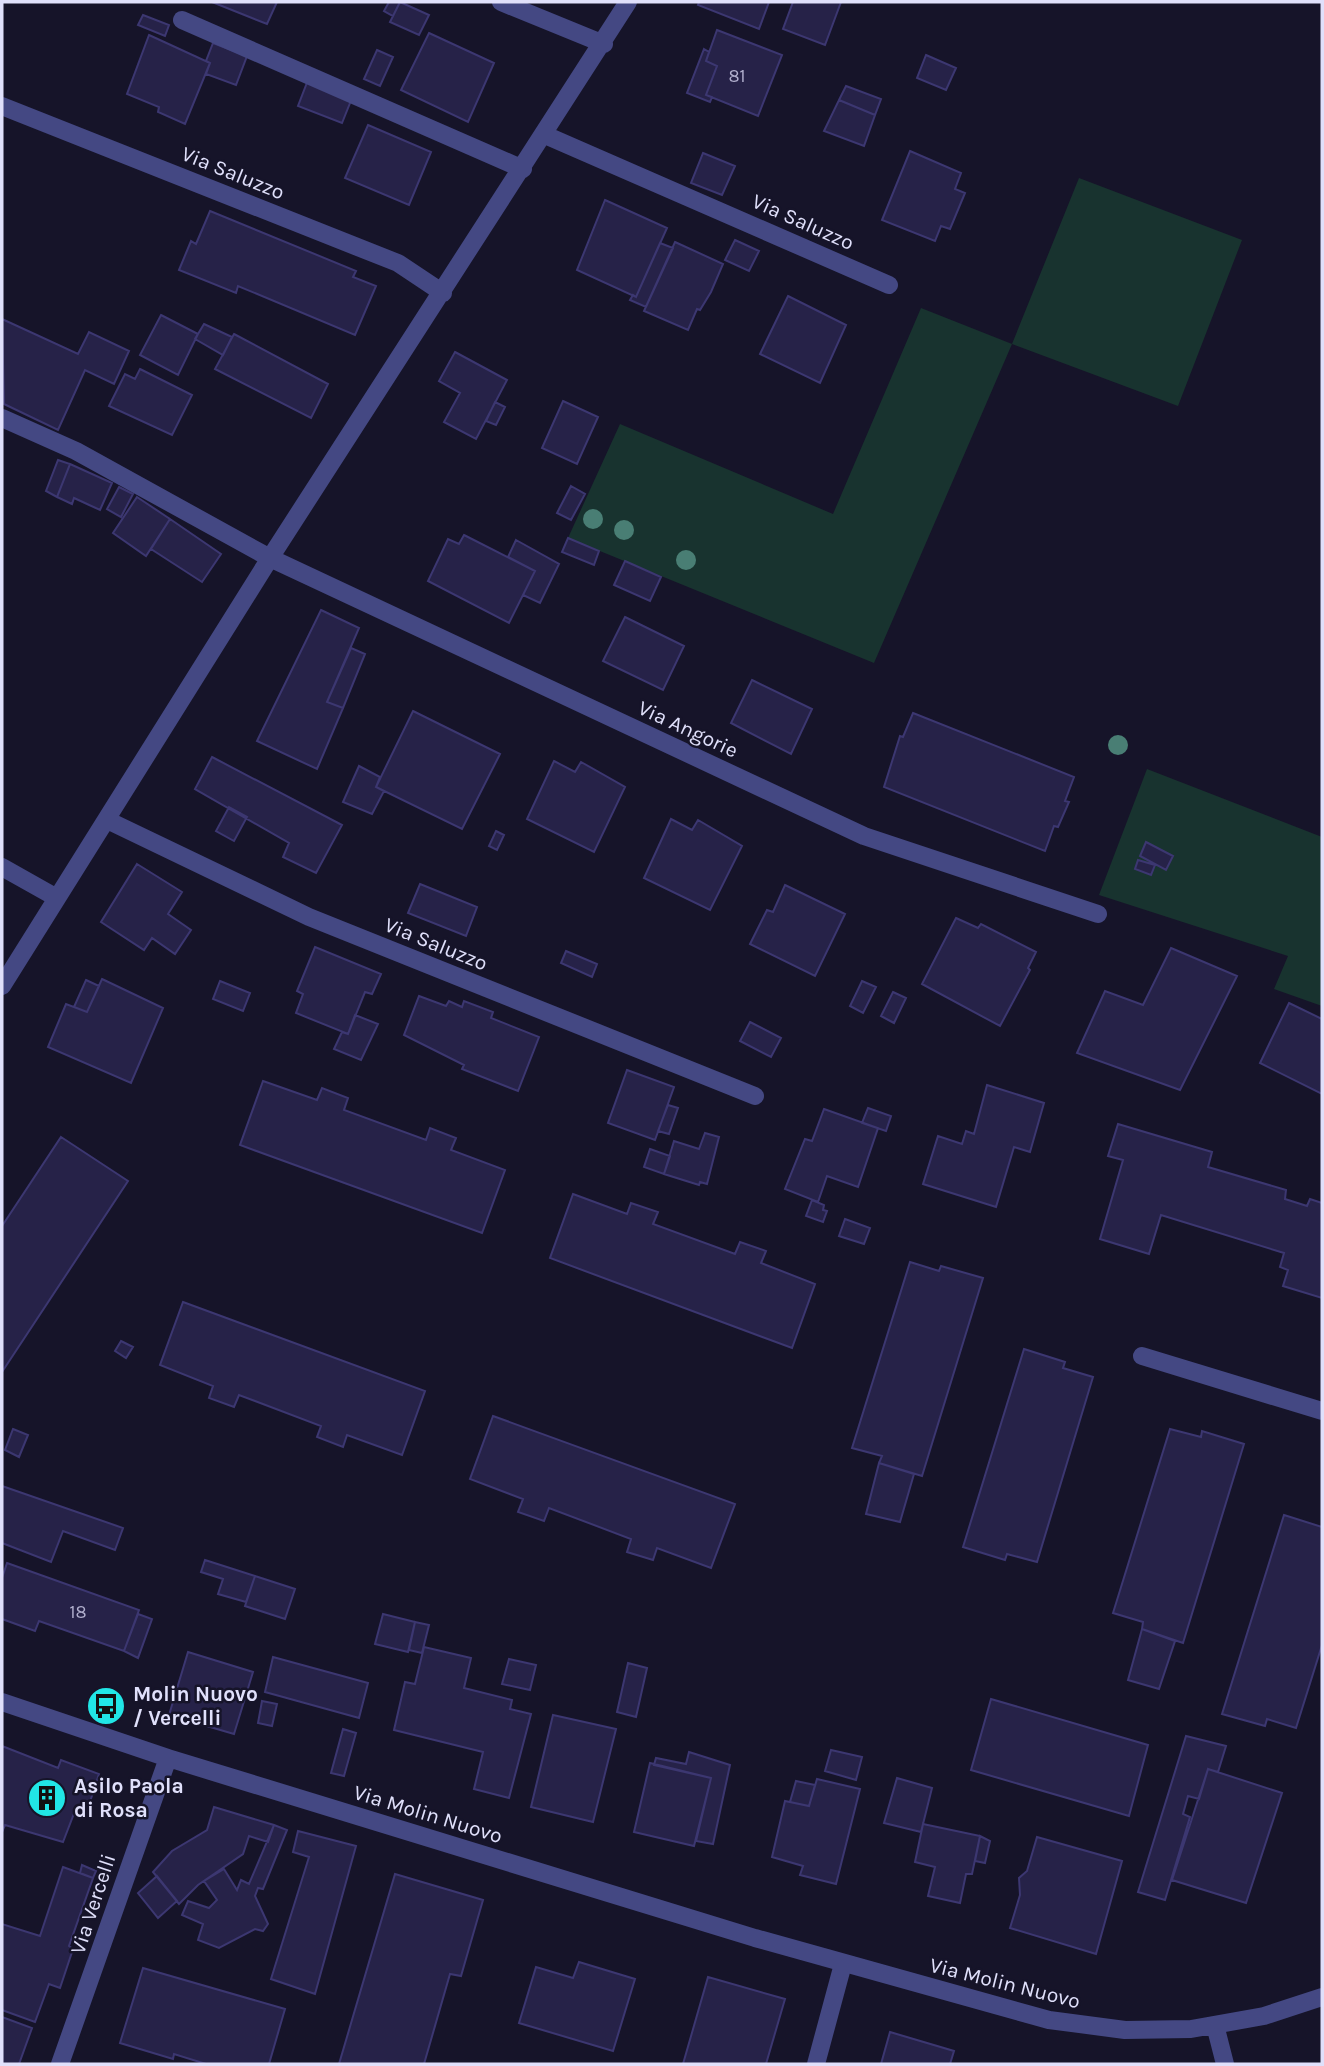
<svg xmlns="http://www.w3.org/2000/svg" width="1324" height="2066" font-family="Karla,sans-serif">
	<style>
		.green { fill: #18332f }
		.building { fill: #262248; stroke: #3c3771; stroke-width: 2 }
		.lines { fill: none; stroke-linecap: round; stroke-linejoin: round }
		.minor { stroke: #444883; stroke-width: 18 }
		.tree { fill: #497e74 }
		.labels { text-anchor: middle; stroke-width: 5; stroke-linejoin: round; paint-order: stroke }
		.number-label { font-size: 18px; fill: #b2b0ce }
		.street-label { font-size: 21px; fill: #e0e0fb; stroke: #161429 }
		.poi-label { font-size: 21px; font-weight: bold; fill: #e0e0fb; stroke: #161429; text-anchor: start }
	</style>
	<rect width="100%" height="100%" fill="#161429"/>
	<path class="green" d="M1079,178L1242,240L1178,406L1012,344L874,663L568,538L620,424L833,514L921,308L1012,344Z
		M1147,769L1322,837V1006L1274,989L1288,956L1099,895Z"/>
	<path class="building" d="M212,2H277L267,24Z
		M389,2H400L393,16L384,11Z
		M400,2L429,15L419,35L390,22Z
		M699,2H769L759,29L698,5Z
		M793,2H841L825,45L783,29Z
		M143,15L169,25L165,36L138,25Z
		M717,30L782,55L758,116L706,95L717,66L706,61Z
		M429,33L494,63L468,122L401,90Z
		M149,35L210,63L185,124L158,112L159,107L127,94Z
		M213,43L247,56L236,85L206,74L210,63L206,61Z
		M704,49L709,52L706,61L717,66L706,95L712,97L710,102L687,93Z
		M377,50L393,57L380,86L364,79Z
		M926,55L956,68L946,90L917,78Z
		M308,80L352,98L342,123L298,106Z
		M846,86L881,99L875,115L839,100Z
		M839,100L875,115L864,146L824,131Z
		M368,125L431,152L409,205L345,178Z
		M910,151L961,173L955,189L965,193L950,229L941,226L935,241L882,220Z
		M703,153L735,166L722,195L691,183Z
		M605,200L667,228L636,297L577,270Z
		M210,211L356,271L353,277L376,286L355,335L238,286L236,293L179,270L191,241L196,244Z
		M735,240L759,251L749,271L725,260Z
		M675,242L723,264L711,292L700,310L697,309L688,330L644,311Z
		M660,243L673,248L646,307L630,300L633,295L636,297Z
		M788,296L846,325L820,383L760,354Z
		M161,315L198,334L178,375L140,355Z
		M2,319L78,354L89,332L129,351L114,384L85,370L58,430L4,404Z
		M204,324L232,337L223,355L195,339Z
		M234,334L328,384L311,418L215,369Z
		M455,352L507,380L476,439L444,422L460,393L439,381Z
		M140,369L192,395L172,435L109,406L125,374L135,379Z
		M563,401L598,417L577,464L542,448Z
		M495,402L505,407L496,425L486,421Z
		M58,460L70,464L57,497L46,491Z
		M70,464L112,483L100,510L74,498L72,504L57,497Z
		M571,486L585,494L571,520L557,513Z
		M119,487L133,494L121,517L107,509Z
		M137,497L170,519L146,556L113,533Z
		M170,519L221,554L202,582L151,549Z
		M464,535L535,571L509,623L428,581L448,539L459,544Z
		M568,538L599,551L594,565L562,552Z
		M516,540L559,564L540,603L523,595L535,571L508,557Z
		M625,561L661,577L650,601L614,585Z
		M321,610L359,628L327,702L343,708L317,769L257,741Z
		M625,617L684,646L663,690L603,661Z
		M351,648L365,654L343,708L327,702Z
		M752,680L812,709L791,754L731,723Z
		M413,711L500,754L462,829L376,787Z
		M913,713L1074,777L1065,801L1069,802L1058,827L1054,826L1045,851L884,787L900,736L903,737Z
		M212,757L342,825L316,873L283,857L289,843L195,789Z
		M554,761L575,772L581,762L625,787L594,852L527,819Z
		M359,766L380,777L376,787L384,791L372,814L343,802Z
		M229,807L247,817L234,841L216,831Z
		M671,819L692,830L698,820L742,846L710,910L644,878Z
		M496,831L504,835L497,850L489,846Z
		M1146,842L1173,856L1166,870L1140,856Z
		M1138,860L1155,865L1151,875L1135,869Z
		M137,864L182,892L168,914L191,930L175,954L152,938L144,950L101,922Z
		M420,884L477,907L466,936L408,913Z
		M785,885L845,914L815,976L750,944L767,910L773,912Z
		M956,918L978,928L981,924L1036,952L1028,968L1030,970L1000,1026L922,984Z
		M315,947L381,974L372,994L365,992L348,1034L296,1013L303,994L297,991Z
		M1171,948L1237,976L1180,1090L1077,1053L1105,991L1143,1005Z
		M566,951L597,964L592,977L561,963Z
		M102,979L163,1008L131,1083L48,1047L66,1004L87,1012Z
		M86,980L99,986L87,1012L74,1007Z
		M220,981L250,993L243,1011L213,999Z
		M862,981L876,987L863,1013L850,1006Z
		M893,992L906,998L894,1023L881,1016Z
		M419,996L446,1006L449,1001L462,1007L464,1001L493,1012L491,1018L539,1037L518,1091L462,1069L464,1065L404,1035Z
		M1289,1003L1322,1019V1094L1260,1063Z
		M355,1015L378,1024L361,1060L334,1049L342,1032L348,1034Z
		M750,1022L781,1038L771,1057L740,1041Z
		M627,1070L674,1087L655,1140L608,1123Z
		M263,1081L317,1100L322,1088L348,1098L344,1110L426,1140L430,1128L456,1138L451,1150L505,1170L482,1233L240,1145Z
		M987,1085L1044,1103L1030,1152L1014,1147L996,1207L923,1184L938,1136L962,1144L966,1131L974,1134Z
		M668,1105L678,1108L669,1134L658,1131Z
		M868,1108L891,1116L886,1131L862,1123Z
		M824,1109L878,1128L858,1187L827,1176L818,1202L785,1189L805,1139L812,1141Z
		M1118,1124L1212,1152L1208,1167L1286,1190L1285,1199L1307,1206L1310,1199L1322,1203V1298L1283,1286L1288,1270L1280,1267L1284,1253L1161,1215L1149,1254L1100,1239L1123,1160L1108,1156Z
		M705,1133L719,1137L707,1184L700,1182L699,1185L664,1174L674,1141L699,1149Z
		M61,1137L128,1181L2,1372V1226Z
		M650,1149L670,1156L664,1174L644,1167Z
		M573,1194L627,1214L631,1203L658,1212L653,1224L735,1254L740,1242L766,1251L761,1263L815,1284L792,1348L550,1258Z
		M812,1200L824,1205L823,1210L827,1211L823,1222L806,1216Z
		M845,1219L870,1228L864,1244L839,1236Z
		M910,1262L939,1271L941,1266L983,1278L922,1476L879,1463L882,1456L852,1448Z
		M183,1302L425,1391L402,1455L347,1435L343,1447L317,1437L321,1426L239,1395L234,1407L209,1398L213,1386L160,1365Z
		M121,1341L133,1347L126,1358L115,1351Z
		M1024,1349L1065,1362L1063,1368L1093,1377L1037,1562L1007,1554L1005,1560L963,1547Z
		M493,1416L735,1504L711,1568L657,1548L653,1560L627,1552L631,1539L549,1508L544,1521L518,1512L523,1499L470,1479Z
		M13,1429L28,1435L19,1457L5,1450Z
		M1170,1429L1201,1437L1202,1431L1244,1444L1183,1643L1142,1629L1143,1622L1113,1613Z
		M879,1463L914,1474L900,1522L866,1514Z
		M2,1486L123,1528L115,1550L63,1531L51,1562L2,1543Z
		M1284,1515L1322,1527V1645L1296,1728L1267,1719L1265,1726L1222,1714Z
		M205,1560L255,1576L246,1602L218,1594L223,1579L201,1572Z
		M7,1563L139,1610L124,1651L39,1621L35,1631L2,1619V1578Z
		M255,1576L295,1589L285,1619L245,1606Z
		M138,1614L152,1619L138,1658L124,1651Z
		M383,1614L415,1622L408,1652L375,1644Z
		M415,1622L429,1625L422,1653L409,1650Z
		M1142,1629L1175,1641L1159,1689L1128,1680Z
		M424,1647L471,1658L464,1688L512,1700L510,1709L531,1714L509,1798L474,1789L483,1752L394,1730L405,1682L415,1684Z
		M188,1652L253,1672L234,1734L169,1715Z
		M273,1657L368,1683L359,1718L265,1692Z
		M509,1659L536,1665L530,1690L502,1684Z
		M628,1663L647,1668L636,1717L617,1712Z
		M991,1699L1148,1745L1129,1816L971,1770Z
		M262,1701L277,1704L272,1726L258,1723Z
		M553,1715L616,1729L593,1822L531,1807Z
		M343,1729L356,1733L344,1776L331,1773Z
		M1186,1736L1226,1746L1218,1772L1208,1769L1199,1799L1188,1796L1183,1814L1190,1817L1165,1900L1138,1892Z
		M2,1746L58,1768L61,1760L99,1774L86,1814L75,1811L63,1842L5,1825L2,1832Z
		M831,1750L862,1757L856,1780L825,1771Z
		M689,1752L730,1765L713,1844L696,1841L711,1778L654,1765L656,1758L686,1764Z
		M650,1763L711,1778L694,1846L634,1832Z
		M1208,1769L1282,1793L1246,1903L1172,1880Z
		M897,1778L932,1788L921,1832L884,1823Z
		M817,1779L860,1789L836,1884L800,1875L803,1866L772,1857L785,1801L809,1806Z
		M796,1781L815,1785L809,1806L790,1802Z
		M214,1807L274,1825L268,1842L249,1836L243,1854L198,1885L179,1904L153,1872L172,1851L207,1830Z
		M923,1824L980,1836L972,1874H966L960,1903L928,1896L935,1867L915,1862Z
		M274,1825L287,1830L263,1889L258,1888L255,1896L268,1924L263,1931L255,1929L219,1948L198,1940L203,1924L182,1915L188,1901L209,1908L217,1900L204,1881L224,1869L237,1890L241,1880L249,1884Z
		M298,1831L356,1846L315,1994L271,1979L309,1857L293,1852Z
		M980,1836L990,1841L985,1863L975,1861Z
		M1037,1837L1122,1861L1096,1954L1010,1928L1020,1895L1019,1878L1027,1871Z
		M82,1865L96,1871L93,1878L80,1873Z
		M63,1867L93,1878L69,1946L73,1949L60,1988L49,1984L35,2022L2,2010V1924L40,1936Z
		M395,1874L483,1900L461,1976L450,1974L424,2064H339Z
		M157,1876L177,1901L158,1918L138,1893Z
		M579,1962L635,1979L613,2051L519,2023L536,1967L573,1978Z
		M143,1968L285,2009L269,2064H206L174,2054L173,2059L120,2043Z
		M708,1977L785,1999L766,2064H683Z
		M2,2017L32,2028L19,2064H2Z
		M890,2032L954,2051L950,2064H881Z"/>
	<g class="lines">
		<path class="minor" d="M501,2L604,44
			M182,20L523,169
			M2,106L398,263L443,293
			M545,135L889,285
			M2,418L76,451L270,558L864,836L1098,914
			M107,820L309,917L755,1096
			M2,867L57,898
			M2,986L270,558L628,2
			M1142,1356L1322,1411
			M2,1702L168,1758L755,1938L1049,2020L1125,2030L1191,2029L1264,2016L1322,1997
			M1215,2025L1225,2064
			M60,2064L168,1758
			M816,2064L843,1964"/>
	</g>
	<g class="tree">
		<circle cx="593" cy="519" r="10"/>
		<circle cx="624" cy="530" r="10"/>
		<circle cx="686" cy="560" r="10"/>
		<circle cx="1118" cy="745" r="10"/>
	</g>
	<defs>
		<symbol id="bus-disc" viewBox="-11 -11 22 22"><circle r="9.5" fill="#21e6e6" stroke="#161429"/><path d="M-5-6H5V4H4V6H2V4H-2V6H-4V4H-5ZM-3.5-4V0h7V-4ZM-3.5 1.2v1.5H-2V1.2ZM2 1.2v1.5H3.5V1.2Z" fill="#111"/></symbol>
		<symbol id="building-disc" viewBox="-11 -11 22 22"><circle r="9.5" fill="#21e6e6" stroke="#161429"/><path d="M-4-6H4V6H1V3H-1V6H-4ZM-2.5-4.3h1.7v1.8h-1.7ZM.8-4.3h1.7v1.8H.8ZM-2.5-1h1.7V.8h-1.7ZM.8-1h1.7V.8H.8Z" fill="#111"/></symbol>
	</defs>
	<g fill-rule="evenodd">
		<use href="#bus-disc" x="84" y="1684" width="44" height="44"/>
		<use href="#building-disc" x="25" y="1776" width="44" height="44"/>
	</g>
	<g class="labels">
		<g class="number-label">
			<text x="737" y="82">81</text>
			<text x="78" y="1618">18</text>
		</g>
		<g class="street-label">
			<text transform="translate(233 173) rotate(22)" y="7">Via Saluzzo</text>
			<text transform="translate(803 222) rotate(24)" y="7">Via Saluzzo</text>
			<text transform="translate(688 729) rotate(25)" y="7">Via Angorie</text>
			<text transform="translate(436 944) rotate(22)" y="7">Via Saluzzo</text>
			<text transform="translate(428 1814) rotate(17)" y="7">Via Molin Nuovo</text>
			<text transform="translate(93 1904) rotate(-72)" y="7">Via Vercelli</text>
			<text transform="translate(1005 1983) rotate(14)" y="7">Via Molin Nuovo</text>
		</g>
		<g class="poi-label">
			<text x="133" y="1701">Molin Nuovo<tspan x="133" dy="24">/ Vercelli</tspan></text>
			<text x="74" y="1793">Asilo Paola<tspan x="74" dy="24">di Rosa</tspan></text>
		</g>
	</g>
	<rect width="1324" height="2066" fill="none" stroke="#e0e0fb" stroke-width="7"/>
</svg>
